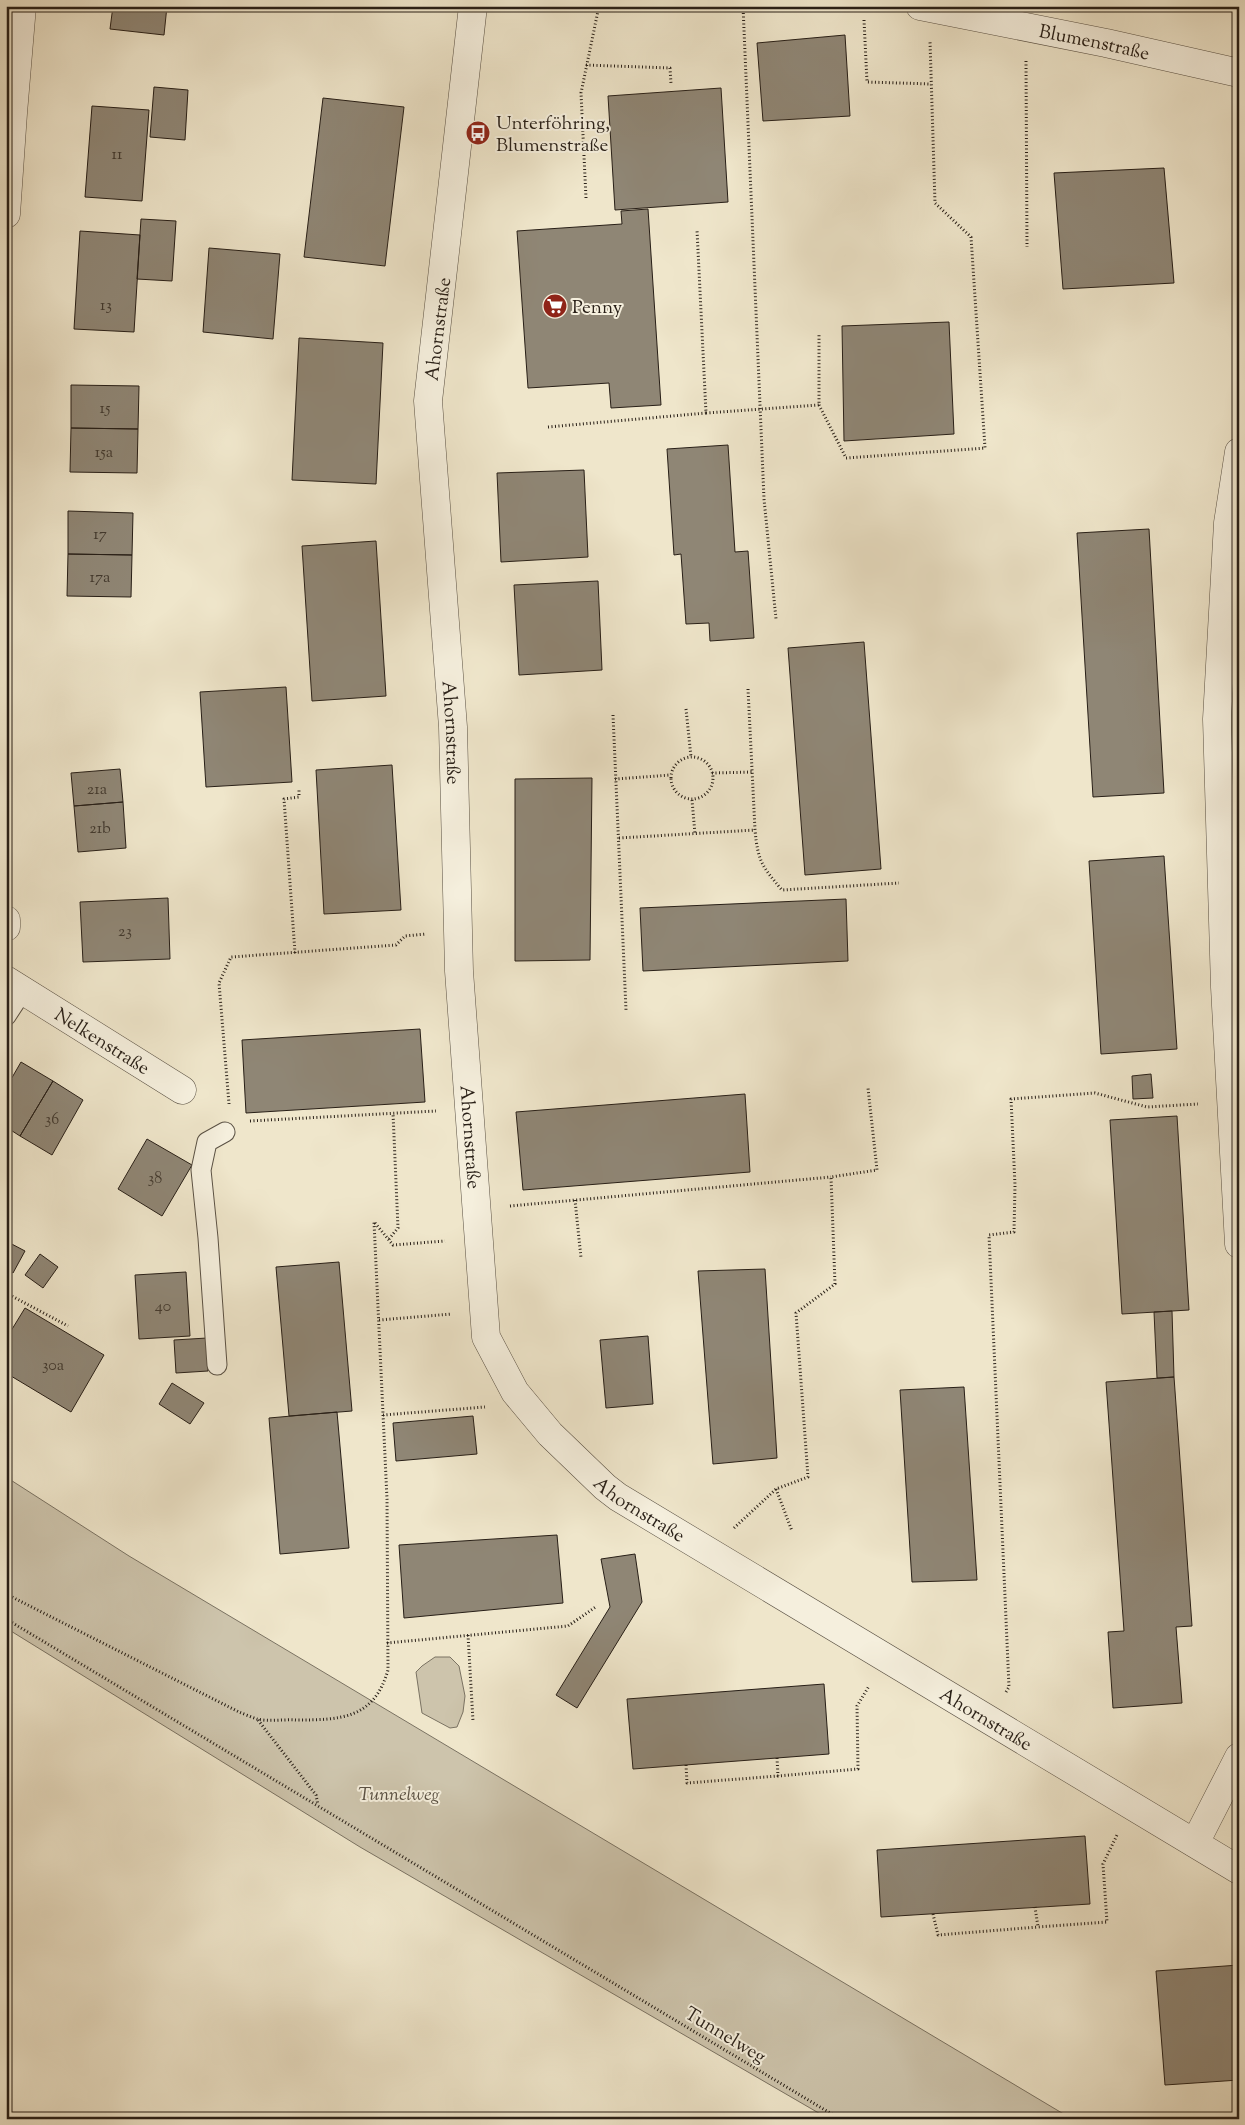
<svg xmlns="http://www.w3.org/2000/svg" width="1245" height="2125" font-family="'Sorts Mill Goudy',serif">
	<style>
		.green { fill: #cdc4ac; stroke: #7a7262 }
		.building { fill: #8f8675; stroke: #281f17 }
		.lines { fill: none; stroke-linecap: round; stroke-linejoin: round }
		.service-casing { stroke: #5a5144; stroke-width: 21 }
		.minor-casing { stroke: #5a5144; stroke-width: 29 }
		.path { stroke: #281f17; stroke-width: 3; stroke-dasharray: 1 2.5; stroke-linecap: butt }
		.service { stroke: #f5efdd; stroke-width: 19 }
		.minor { stroke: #f5efdd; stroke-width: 28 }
		.labels { text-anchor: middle; stroke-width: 4; stroke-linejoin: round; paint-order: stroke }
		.number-label { font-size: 16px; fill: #42392e }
		.street-label { font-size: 19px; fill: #281f17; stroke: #f5efdd }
		.poi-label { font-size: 19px; fill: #281f17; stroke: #f5efdd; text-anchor: start }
		.park-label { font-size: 19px; font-style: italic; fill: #5a5144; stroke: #f5efdd }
	</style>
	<rect width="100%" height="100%" fill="#efe6cb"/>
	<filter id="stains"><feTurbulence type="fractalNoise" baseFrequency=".004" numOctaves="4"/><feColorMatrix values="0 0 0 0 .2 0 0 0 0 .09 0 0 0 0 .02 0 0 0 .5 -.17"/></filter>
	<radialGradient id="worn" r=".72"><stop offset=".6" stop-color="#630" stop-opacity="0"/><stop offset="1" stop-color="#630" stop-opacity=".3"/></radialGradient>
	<path class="green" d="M6,1477L129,1556L1072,2119H829L360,1847L6,1628Z
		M435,1657H450L459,1666L465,1696L463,1712L457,1727L450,1728L422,1713L416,1672L422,1666Z"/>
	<path class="building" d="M113,6H167L164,35L110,29Z
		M845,35L850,116L763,121L757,43Z
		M154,87L188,90L185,140L150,137Z
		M721,88L728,202L615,210L608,96Z
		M323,98L404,107L385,266L304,257Z
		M92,106L149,110L142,201L85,197Z
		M1164,168L1174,283L1063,289L1054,173Z
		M648,209L661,405L611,408L609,383L528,388L517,231L622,224L621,211Z
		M141,219L176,221L172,281L137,279Z
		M80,231L140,235L134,332L74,329Z
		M209,248L280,254L273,339L203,332Z
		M949,322L954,434L844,441L842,326Z
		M299,338L383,343L376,484L292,480Z
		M71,385L139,386L138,429L71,428Z
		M71,428L138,429L137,473L70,472Z
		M728,445L735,552L748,551L754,638L710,641L709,623L686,624L681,554L674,555L667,449Z
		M584,470L588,557L501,562L497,473Z
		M68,511L133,513L132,555L68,554Z
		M1149,529L1164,793L1093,797L1077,533Z
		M376,541L386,696L312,701L302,546Z
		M68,554L132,555L131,597L67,596Z
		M598,581L602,670L519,675L514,585Z
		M864,642L881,869L805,875L788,648Z
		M286,687L292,782L206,787L200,692Z
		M392,765L401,910L324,914L316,770Z
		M120,769L123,802L74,806L71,773Z
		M592,778L590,960L515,961V779Z
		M123,802L126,848L78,852L74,806Z
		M1164,856L1177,1049L1101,1054L1089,861Z
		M168,898L170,959L83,962L80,902Z
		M846,899L848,961L643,971L640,908Z
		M420,1029L425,1102L246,1113L242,1040Z
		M21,1062L53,1081L20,1136L6,1127V1088Z
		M1151,1074L1153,1098L1133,1099L1132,1076Z
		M6,1076L12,1079L6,1088Z
		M53,1081L83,1100L52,1155L20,1136Z
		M745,1094L750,1172L523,1190L516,1112Z
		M1177,1116L1189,1310L1122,1314L1110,1120Z
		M147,1139L192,1165L162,1216L118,1189Z
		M6,1241L25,1251L13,1273L6,1269Z
		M40,1254L58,1267L43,1288L25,1275Z
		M339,1262L352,1411L289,1416L276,1267Z
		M765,1269L777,1458L713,1464L698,1271Z
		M186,1272L190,1336L139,1339L135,1275Z
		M25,1308L104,1355L71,1412L6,1373V1339Z
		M1172,1311L1174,1377L1157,1378L1154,1312Z
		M648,1336L653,1404L606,1408L600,1340Z
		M207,1338L208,1371L176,1373L174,1340Z
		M1174,1377L1192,1626L1176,1627L1182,1703L1113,1708L1108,1632L1124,1631L1106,1382Z
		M172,1383L204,1403L190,1424L159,1404Z
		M964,1387L977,1580L912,1582L900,1390Z
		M337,1412L349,1548L280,1554L269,1418Z
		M473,1416L477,1454L396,1461L393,1423Z
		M557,1535L563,1603L404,1618L399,1545Z
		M635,1554L642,1602L577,1708L556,1695L610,1607L601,1559Z
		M824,1684L829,1754L633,1769L627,1699Z
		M1085,1836L1090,1904L881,1917L877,1850Z
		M1239,1965V2080L1165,2085L1156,1971Z"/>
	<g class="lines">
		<defs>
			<path id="service" d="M6,1016L23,990
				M217,1365L208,1238L201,1170L207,1142L225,1132"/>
			<g id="minor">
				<path id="s1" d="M473,6L428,401L453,727L459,971L486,1337L515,1392L550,1434L605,1487L618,1497L1239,1870"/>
				<path id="s2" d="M920,6L1106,43L1239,73"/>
				<path d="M6,214L13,113L22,6"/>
				<path d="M1239,452L1228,523L1217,719L1225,987L1239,1244"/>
				<path d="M6,920V927"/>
				<path id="s3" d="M6,980L182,1090"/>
				<path d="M1195,1843L1239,1757"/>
			</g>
		</defs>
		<use href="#service" class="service-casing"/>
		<use href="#minor" class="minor-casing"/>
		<path class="path" d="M743,6L764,499L776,619
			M864,20L867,82L931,84
			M1026,61L1027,247
			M586,65L670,68L671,84
			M586,198L581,93L599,6
			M819,405L846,458L985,448L971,237L935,203L930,41
			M706,413L819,405V335
			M548,427L706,413L697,230
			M748,689L755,830C758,862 762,866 782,890L899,883
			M686,709L691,757
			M613,715L626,1010
			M671 778a21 21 0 1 1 42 0a21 21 0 1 1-42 0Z
			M712,773L753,772
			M615,779L670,775
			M692,800L695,834
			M619,838L755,830
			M295,953L284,799L299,797V789
			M229,1104L219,983L231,957L396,945L405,936L426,934
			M250,1121L436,1111
			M575,1200L581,1258
			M510,1206L831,1177
			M375,1223L393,1245L445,1241
			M389,1239L398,1228L393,1113
			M6,1293L68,1326
			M379,1320L452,1314
			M383,1415L485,1407
			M776,1489L792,1531
			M734,1528L776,1489L808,1477L796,1313L835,1284L831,1177L877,1170L868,1088
			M6,1594L239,1712C244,1714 251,1717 257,1719C269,1722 284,1719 296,1720C341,1720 374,1719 388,1670L387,1499L374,1222
			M6,1619L840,2119
			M468,1635L473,1721
			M387,1643L568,1626L597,1606
			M1006,1692L1009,1687L989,1235L1014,1232L1015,1185L1011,1099L1095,1093L1147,1107L1198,1104
			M258,1720L316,1795L318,1805
			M777,1758L778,1776L858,1769L857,1706L869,1686
			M686,1765L687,1783L778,1776
			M1035,1907L1038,1927L1107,1922L1103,1864L1117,1835
			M933,1914L938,1935L1038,1927"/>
		<use href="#service" class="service"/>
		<use href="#minor" class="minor"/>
	</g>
	<defs>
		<symbol id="bus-disc" viewBox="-11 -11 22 22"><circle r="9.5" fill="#8f2418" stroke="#f5efdd"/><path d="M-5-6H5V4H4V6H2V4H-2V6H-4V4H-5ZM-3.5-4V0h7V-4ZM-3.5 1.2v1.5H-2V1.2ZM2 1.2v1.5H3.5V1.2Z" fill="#fff"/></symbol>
		<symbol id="supermarket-disc" viewBox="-11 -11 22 22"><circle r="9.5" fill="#8f2418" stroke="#f5efdd"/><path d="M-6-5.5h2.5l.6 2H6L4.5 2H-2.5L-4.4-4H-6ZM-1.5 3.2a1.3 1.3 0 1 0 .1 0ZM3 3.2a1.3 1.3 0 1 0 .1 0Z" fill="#fff"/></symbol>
	</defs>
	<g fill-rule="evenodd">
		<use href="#bus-disc" x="464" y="119" width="28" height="28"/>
		<use href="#supermarket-disc" x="541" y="292" width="28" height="28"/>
	</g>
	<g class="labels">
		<g class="number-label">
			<text x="117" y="159">11</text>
			<text x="106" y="310">13</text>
			<text x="105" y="413">15</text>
			<text x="104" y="457">15a</text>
			<text x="100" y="539">17</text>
			<text x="100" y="582">17a</text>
			<text x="97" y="794">21a</text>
			<text x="100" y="833">21b</text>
			<text x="125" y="936">23</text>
			<text x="52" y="1124">36</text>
			<text x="155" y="1183">38</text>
			<text x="163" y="1311">40</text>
			<text x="53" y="1370">30a</text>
		</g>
		<g class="street-label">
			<text dy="7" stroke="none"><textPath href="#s2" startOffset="178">Blumenstraße</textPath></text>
			<text transform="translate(437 329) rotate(-83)" y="7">Ahornstraße</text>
			<text dy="7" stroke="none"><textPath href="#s1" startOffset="730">Ahornstraße</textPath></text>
			<text dy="7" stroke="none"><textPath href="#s3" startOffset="114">Nelkenstraße</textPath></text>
			<text dy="7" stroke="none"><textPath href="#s1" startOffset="1135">Ahornstraße</textPath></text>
			<text dy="7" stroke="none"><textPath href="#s1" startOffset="1570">Ahornstraße</textPath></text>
			<text dy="7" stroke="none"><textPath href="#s1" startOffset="1975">Ahornstraße</textPath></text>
			<text transform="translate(726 2034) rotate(31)" y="7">Tunnelweg</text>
		</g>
		<g class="poi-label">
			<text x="496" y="129">Unterföhring,<tspan x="496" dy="22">Blumenstraße</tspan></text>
			<text x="572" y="313">Penny</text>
		</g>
		<g class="park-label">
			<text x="399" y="1800">Tunnelweg</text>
		</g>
	</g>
	<rect width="1245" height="2125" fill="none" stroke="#efe6cb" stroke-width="25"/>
	<rect x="8" y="8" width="1230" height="2110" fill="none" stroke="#281f17" stroke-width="2.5"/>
	<rect x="12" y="12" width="1220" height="2100" fill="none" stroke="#281f17"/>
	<rect width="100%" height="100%" filter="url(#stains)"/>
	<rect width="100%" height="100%" fill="url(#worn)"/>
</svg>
